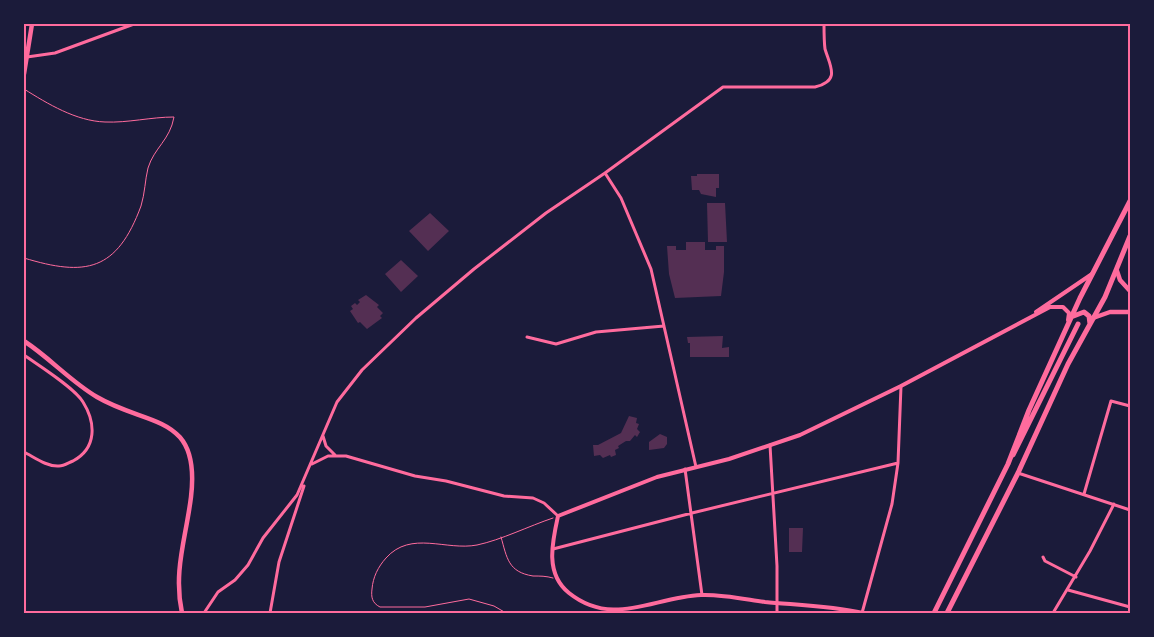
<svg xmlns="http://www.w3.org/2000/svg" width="1154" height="637" font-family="'Sofia Sans Condensed',sans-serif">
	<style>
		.building { fill: #542f53 }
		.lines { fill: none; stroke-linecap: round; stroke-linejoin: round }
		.path { stroke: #ff6b9d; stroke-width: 1 }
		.minor { stroke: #ff6b9d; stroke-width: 3 }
		.tertiary { stroke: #ff6b9d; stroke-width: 4 }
		.secondary { stroke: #ff6b9d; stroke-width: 4.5 }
		.primary { stroke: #ff6b9d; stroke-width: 5 }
		.neatline { fill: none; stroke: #ff6b9d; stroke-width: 2 }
	</style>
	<rect width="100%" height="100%" fill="#1b1b3a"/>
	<path class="building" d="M697,174H719V188H716V197L701,194L699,190H692L691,176H697Z
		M707,203H725L727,242H708Z
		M430,213L449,231L428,251L409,231Z
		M686,242H705V250H716V246H724V272L721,296L675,298L669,274L667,246H676V250H686Z
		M401,260L418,276L401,292L385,274Z
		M366,295L379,305L377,307L383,313L380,316L382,318L367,329L360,322L358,323L350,311L353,309L351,306L355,303L357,305L360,302L358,300Z
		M723,336L722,348L729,347V357H690V343H688L687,337Z
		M629,416L637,418L636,423L639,424L637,429L640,432L637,437L635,435L630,441H626L618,446L619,448L615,450L616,455L611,457L610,455L603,458L600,455L594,456L593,445H598L621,433Z
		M660,434L667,437V444L664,448L649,450V442Z
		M789,528H803L802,552H789Z"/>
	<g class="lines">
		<path class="path" d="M24,89C48,104 76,121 105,122C128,123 151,117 174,117C170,140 154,148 148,168C145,180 145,193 141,206C117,271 86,277 24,258
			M501,537C507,558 508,572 533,576C540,576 546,576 553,578
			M506,613L494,606L469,599L425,607H380C372,603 371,597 372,589C373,577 378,567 386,558C411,530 446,551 477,545C501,540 529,526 553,518"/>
		<path class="minor" d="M27,57L55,53L134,24
			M527,337L556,344L596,332L664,326
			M24,355C38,365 75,388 83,402C96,423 97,448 73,461C68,463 64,466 59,466C47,467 34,457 24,452
			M323,436L326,446L335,455
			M770,445L777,566V613
			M312,464L328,456H346L415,476L446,481L504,496L533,498L544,503L558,516
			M696,467L651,269L621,198L605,173L723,87H815C841,81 830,66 825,49C824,41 824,32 824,24
			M685,469L702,595
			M1018,473L1130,510
			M1084,494L1111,401L1130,406
			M553,549L692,513L898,463
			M1043,557L1045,561L1076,577
			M1068,590L1130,607
			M204,613L218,592L235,580L248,565L263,538L297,495L337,402L362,370L416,318L474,269L546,213L605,173
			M270,613L279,562L304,486
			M862,613L892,504L898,463L901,386
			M1053,613L1090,551L1114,504"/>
		<path class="tertiary" d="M1036,312L1092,274
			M863,613C831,606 797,605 765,602C744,599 721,594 701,595C653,597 613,628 569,593C545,574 552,543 558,516L657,477L729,459L800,435L901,386L1050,307H1063L1069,313L1068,320"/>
		<path class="secondary" d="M24,74L32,24
			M1117,271L1120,280L1130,291
			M1093,318L1110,312H1130
			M24,341C50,358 70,381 97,397C148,427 201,413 191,497C186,538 173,571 182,613"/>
		<path class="primary" d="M1071,317L1084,312L1089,316L1090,324
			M1013,455L1078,324
			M934,613L1008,464L1029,410L1080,298L1130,201
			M947,613L1018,473L1068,364L1105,297L1130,236"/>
	</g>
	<rect width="1154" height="637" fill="none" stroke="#1b1b3a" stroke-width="50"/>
	<rect x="25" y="25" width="1104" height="587" class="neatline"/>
</svg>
